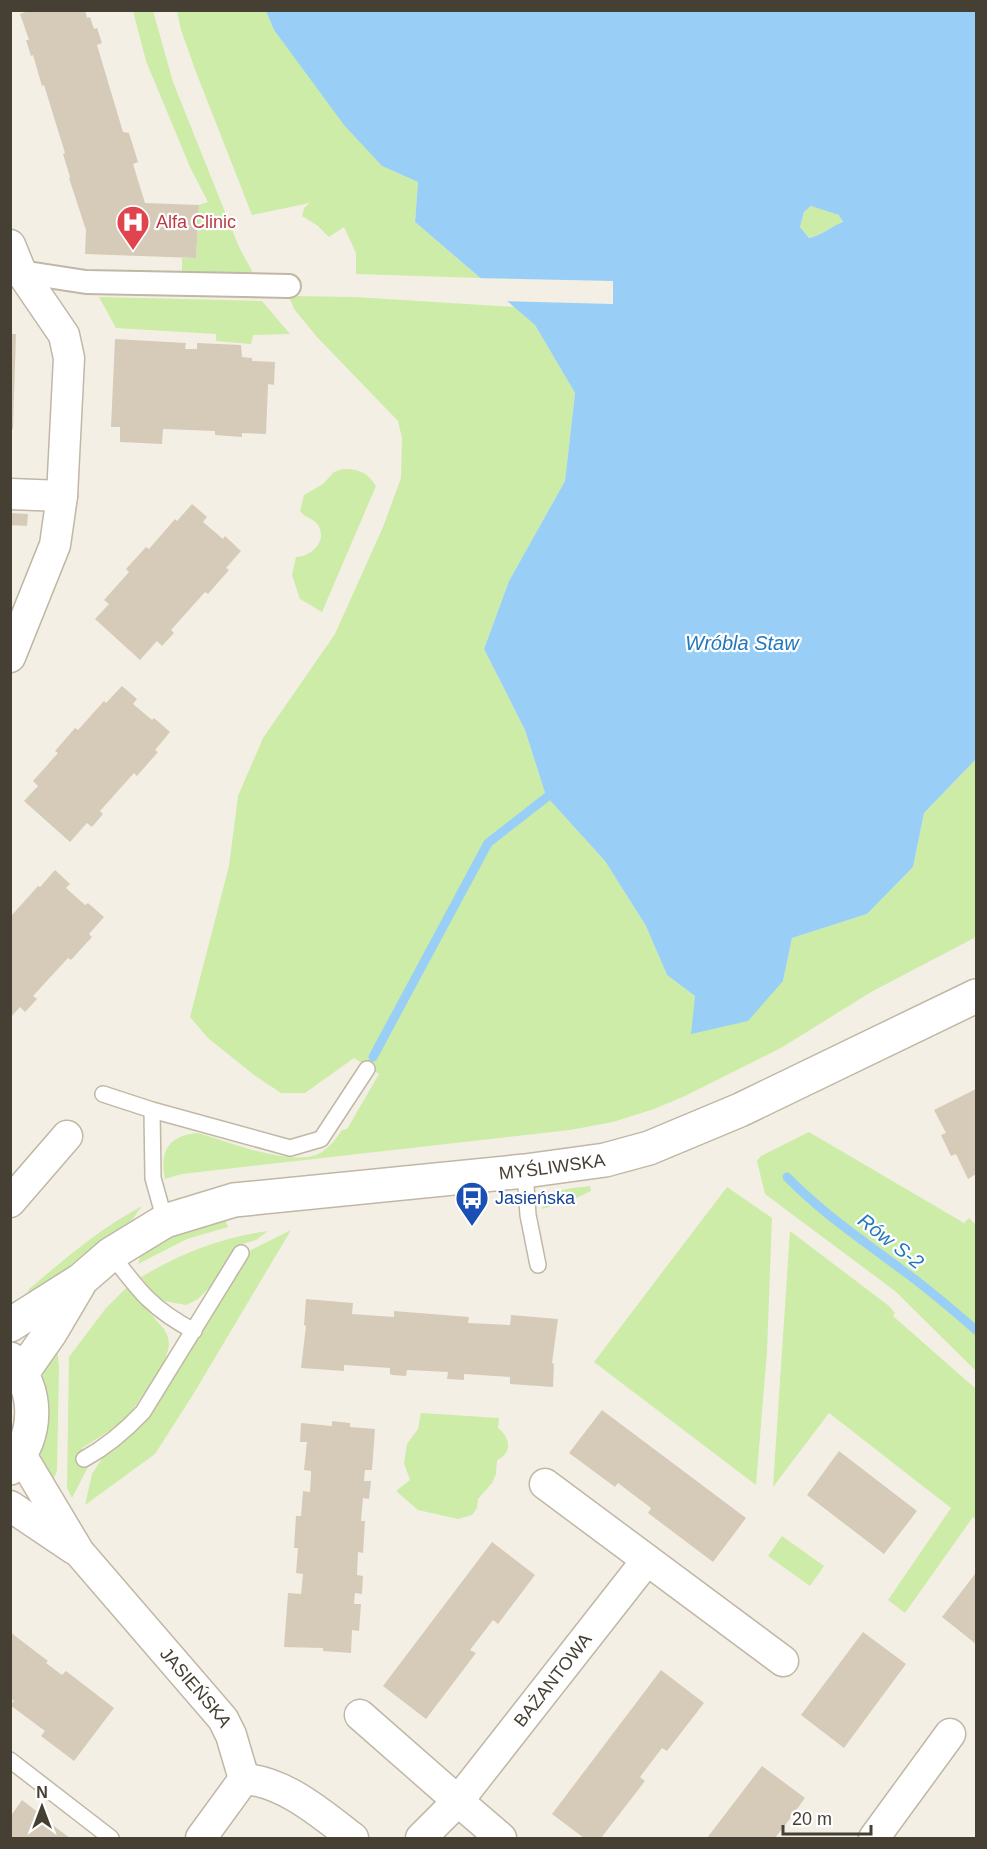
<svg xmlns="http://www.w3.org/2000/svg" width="987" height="1849" font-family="Arial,sans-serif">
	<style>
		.green { fill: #cceca8 }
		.water { fill: #99cff7; fill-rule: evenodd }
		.pier { fill: #f4efe4 }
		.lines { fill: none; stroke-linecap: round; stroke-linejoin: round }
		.stream { stroke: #99cff7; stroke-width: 9 }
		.building { fill: #d6cbb8 }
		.service-casing { stroke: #c0b7a5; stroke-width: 18 }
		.pedestrian-casing { stroke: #c0b7a5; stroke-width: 26 }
		.minor-casing { stroke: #c0b7a5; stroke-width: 33 }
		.tertiary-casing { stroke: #c0b7a5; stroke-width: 36 }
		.service { stroke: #fff; stroke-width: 15 }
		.pedestrian { stroke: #fff; stroke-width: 22 }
		.minor { stroke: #fff; stroke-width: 30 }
		.tertiary { stroke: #fff; stroke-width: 33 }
		.labels { text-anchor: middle; stroke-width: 4.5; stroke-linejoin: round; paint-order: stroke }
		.health-label { font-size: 18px; fill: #be3a42; stroke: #fff; text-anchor: start }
		.street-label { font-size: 18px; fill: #463f33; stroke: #fff }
		.transit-label { font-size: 18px; fill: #164399; stroke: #fff; text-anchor: start }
		.water-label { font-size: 20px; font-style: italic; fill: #2278bc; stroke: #fff }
	</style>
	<rect width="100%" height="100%" fill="#f4efe4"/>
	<path class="green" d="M133,11H153L173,82L239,247L253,273L182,272V258H196L199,205L208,202L190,167L146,61Z
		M177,11H266L274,30L382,166L418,182L415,222L480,278L356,274V253L344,227L329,237L318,226L302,216L304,208L310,203L252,215L196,72L181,30Z
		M811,206L840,215L843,223C830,226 822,235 809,238L800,227L804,212Z
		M289,296L355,297L515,307L535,325L575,393L565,481L509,581L484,649L525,730L546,796L605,861L646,926L667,975L695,996L783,981L792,938L867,914L913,867L924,813L976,759V937L871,992L781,1048L685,1096L654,1109L613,1122L570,1130L182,1174L165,1179C159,1151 169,1135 198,1133C229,1142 285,1165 316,1155C328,1150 335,1140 342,1130L347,1129L379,1074L354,1058L305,1093H281L254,1075L208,1038L190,1017L229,866L238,796L263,738L335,634L383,527L401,478L402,438L398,421L317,337L294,309Z
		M99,297L262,301L290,334L253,335L251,344L216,341V334L116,328Z
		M343,469C359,469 367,472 376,486L322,612L300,599L292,575L296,557C311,557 328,541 318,525C313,518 305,518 300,511L304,495L323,484L334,472Z
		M809,1132L964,1223L969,1218L976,1225V1371L895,1291L765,1194L757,1161L761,1156Z
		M590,1186L591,1191L570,1201L542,1209C547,1187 572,1189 590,1186Z
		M727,1187L772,1218L767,1351L756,1485L594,1362Z
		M142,1206L132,1220L101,1240L31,1298L27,1296L29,1289C66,1258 99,1229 142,1206Z
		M225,1219L228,1227L187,1239L138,1264L142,1252L146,1250L174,1235Z
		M291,1230L194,1393L155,1454L85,1505L92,1474L107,1451L144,1423L251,1250Z
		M268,1231L256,1240L239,1245L211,1286L198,1299L186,1305L164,1301L156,1296L141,1277C184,1252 219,1238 268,1231Z
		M790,1231L889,1306L895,1313L893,1316L976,1389V1519L973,1517L905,1613L888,1600L951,1508L829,1413L773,1487Z
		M127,1287L164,1329L168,1337L169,1346L164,1364L125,1421L82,1448L91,1461L72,1498L67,1488L69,1357L106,1308Z
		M56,1350L58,1355L59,1368L57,1470L55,1476L50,1482L40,1459L43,1432V1371Z
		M421,1413L499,1418L498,1428C510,1437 513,1453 497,1460L496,1474L492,1483L478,1499L477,1508L472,1515L458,1519L418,1510L396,1491L410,1480L404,1463L407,1444L418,1429Z
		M782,1536L824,1566L810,1586L768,1556Z"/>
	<path class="water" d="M266,11H976V759L924,813L913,867L867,914L792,938L783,981L748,1021L691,1034L695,996L667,975L646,926L605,861L546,796L525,730L484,649L509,581L565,481L575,393L535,325L415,222L418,182L382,166L344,125L274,30ZM811,206L839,215L843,222C830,227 822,235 809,238L800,227L804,212Z"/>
	<path class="pier" d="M475,278L613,281V304L503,301Z"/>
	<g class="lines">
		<path class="stream" d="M373,1057L488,843L547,797
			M787,1177C824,1215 867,1243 909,1275C932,1292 954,1311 976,1330"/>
	</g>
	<path class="building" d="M31,10H85L87,18L90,17L94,29L97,28L102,43L97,45L123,132L129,133L138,162L133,164L145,203L199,205L196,258L85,254L86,230L69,178L70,177L63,154L65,153L44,85L42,86L33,55L31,56L26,40H29L20,14Z
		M10,334H16L13,429H10Z
		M115,339L186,343L185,349H197V343L241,345L242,357L252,358V361L275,362L274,385L268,384L266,434L242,433V437L215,435V431L163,429L162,444L120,442V427H111Z
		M192,504L207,517L203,522L223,539L225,536L241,551L226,568L229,570L208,594L205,592L171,630L174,633L162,646L157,641L140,660L95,619L109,604L104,600L129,572L126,569L146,547L149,549L175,519L177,521Z
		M10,513L28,514L27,526L10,525Z
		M122,686L137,699L133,704L152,720L154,718L170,732L155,750L158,752L137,776L134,773L100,811L103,814L92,827L87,823L70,842L24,801L38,786L33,781L58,753L55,751L75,728L78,730L104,701L106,703Z
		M55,870L70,884L66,888L85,905L88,903L104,917L89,934L92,937L71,960L68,958L33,996L37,999L25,1012L20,1007L10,1018V914L12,915L38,886L40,887Z
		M976,1089V1174L968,1179L956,1154L951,1156L941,1135L946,1133L934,1110Z
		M306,1299L353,1303L352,1314L394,1317V1311L469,1317L468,1323L510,1325L511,1315L558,1319L552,1363L554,1364L553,1387L510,1384V1377L464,1374V1380L449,1379H447L448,1372L407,1370L406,1376L392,1375L390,1374V1368L344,1365V1371L301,1368L306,1326L304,1325Z
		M602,1410L746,1518L713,1562L648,1513L651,1508L618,1483L615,1487L569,1453Z
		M332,1421L350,1423V1427L375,1429L372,1470H365L364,1481H371L369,1499L363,1498L361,1521H365L363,1553L358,1552L357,1575L363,1576L362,1594L355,1593L354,1604H361L359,1631L352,1630L351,1653L323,1651V1648L284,1647L288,1593L301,1594L303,1574L296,1573L298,1548H294L296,1516H301L303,1491L310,1492L311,1475V1471L304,1470L307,1442H300L301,1423L332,1426Z
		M839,1451L917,1511L884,1554L807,1495Z
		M492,1542L535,1575L498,1624L493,1620L470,1650L476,1653L426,1719L383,1686Z
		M975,1574L976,1575V1644L942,1617Z
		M10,1632L48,1661L46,1663L62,1675L66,1671L114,1708L74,1761L41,1736L45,1731L10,1705L14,1701L10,1698Z
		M863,1632L906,1664L844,1748L801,1715Z
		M661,1670L704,1703L667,1751L662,1748L640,1777L645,1781L601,1838H584L552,1814Z
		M762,1766L805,1798L789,1820L775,1838H707Z
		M22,1800L52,1823L51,1824L70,1838H10V1817Z"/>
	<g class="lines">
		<defs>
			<path id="service" d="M103,1094L152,1110L290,1148L321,1139L367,1069
				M152,1110L153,1178L165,1221
				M525,1171L528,1215L538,1265
				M111,1254C139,1291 152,1309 194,1331
				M84,1459C106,1447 126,1430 143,1412L241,1253
				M10,1760L111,1838"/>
			<path id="pedestrian" d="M21,272L86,282L289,286"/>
			<g id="minor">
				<path d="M10,245L21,272L64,335L69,358L62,496L55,545L10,657"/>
				<path d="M10,494L62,496"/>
				<path d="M10,1202L67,1136"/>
				<path id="s1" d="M21,1455L79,1552L223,1719L231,1735L244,1779L201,1838"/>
				<path d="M545,1484L783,1661"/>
				<path d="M10,1506L74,1549"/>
				<path id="s2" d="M360,1715L458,1801L647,1560"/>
				<path d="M244,1779C284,1781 323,1815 353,1838"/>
				<path d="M421,1838L458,1801L501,1838"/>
				<path d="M874,1838L950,1734"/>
			</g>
			<g id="tertiary">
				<path id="s3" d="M10,1325L81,1280L111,1254L165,1221L234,1200L525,1171L605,1160L649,1148L740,1110L976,996"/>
				<path d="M10,1359C40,1391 38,1436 10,1468"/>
				<path d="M22,1373L50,1333L79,1284"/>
			</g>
		</defs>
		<use href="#service" class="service-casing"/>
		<use href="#pedestrian" class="pedestrian-casing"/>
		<use href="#minor" class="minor-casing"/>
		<use href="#tertiary" class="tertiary-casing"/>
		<use href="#service" class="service"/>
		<use href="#pedestrian" class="pedestrian"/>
		<use href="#minor" class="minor"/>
		<use href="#tertiary" class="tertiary"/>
	</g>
	<defs>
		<symbol id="hospital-pin" viewBox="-11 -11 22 30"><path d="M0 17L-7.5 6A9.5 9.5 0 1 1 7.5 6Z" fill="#e0444e" stroke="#fff"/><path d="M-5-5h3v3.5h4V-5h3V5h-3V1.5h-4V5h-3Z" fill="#fff"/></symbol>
		<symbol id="bus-pin" viewBox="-11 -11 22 30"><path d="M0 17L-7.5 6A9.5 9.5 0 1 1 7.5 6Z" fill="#1a4fb4" stroke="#fff"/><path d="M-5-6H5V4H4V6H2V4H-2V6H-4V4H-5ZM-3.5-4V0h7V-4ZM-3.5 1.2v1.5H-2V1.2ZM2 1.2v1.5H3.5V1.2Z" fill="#fff"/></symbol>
	</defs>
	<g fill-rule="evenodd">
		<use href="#hospital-pin" x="114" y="203" width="38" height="52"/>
		<use href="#bus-pin" x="453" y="1179" width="38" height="52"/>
	</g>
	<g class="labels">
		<g class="health-label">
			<text x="156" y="228">Alfa Clinic</text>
		</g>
		<g class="street-label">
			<text dy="6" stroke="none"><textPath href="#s3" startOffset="579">MYŚLIWSKA</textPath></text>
			<text dy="6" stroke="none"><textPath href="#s2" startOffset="284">BAŻANTOWA</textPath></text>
			<text dy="6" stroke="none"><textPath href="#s1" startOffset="292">JASIEŃSKA</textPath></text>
		</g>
		<g class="transit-label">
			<text x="495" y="1204">Jasieńska</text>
		</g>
		<g class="water-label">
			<text x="742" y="650">Wróbla Staw</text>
			<text transform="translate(891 1241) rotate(38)" y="7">Rów S-2</text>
		</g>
	</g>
	<rect width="987" height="1849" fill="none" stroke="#463f33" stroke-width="24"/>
	<g transform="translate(42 1807)" stroke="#ffffff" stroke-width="4.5" paint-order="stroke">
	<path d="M0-4.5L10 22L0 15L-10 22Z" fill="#463f33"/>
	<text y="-9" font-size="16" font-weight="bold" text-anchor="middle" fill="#463f33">N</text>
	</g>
	<path d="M783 1825v9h88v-9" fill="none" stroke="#463f33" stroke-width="3"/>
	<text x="792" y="1825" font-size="18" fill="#463f33" stroke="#ffffff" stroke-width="4.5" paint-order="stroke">20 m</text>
</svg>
